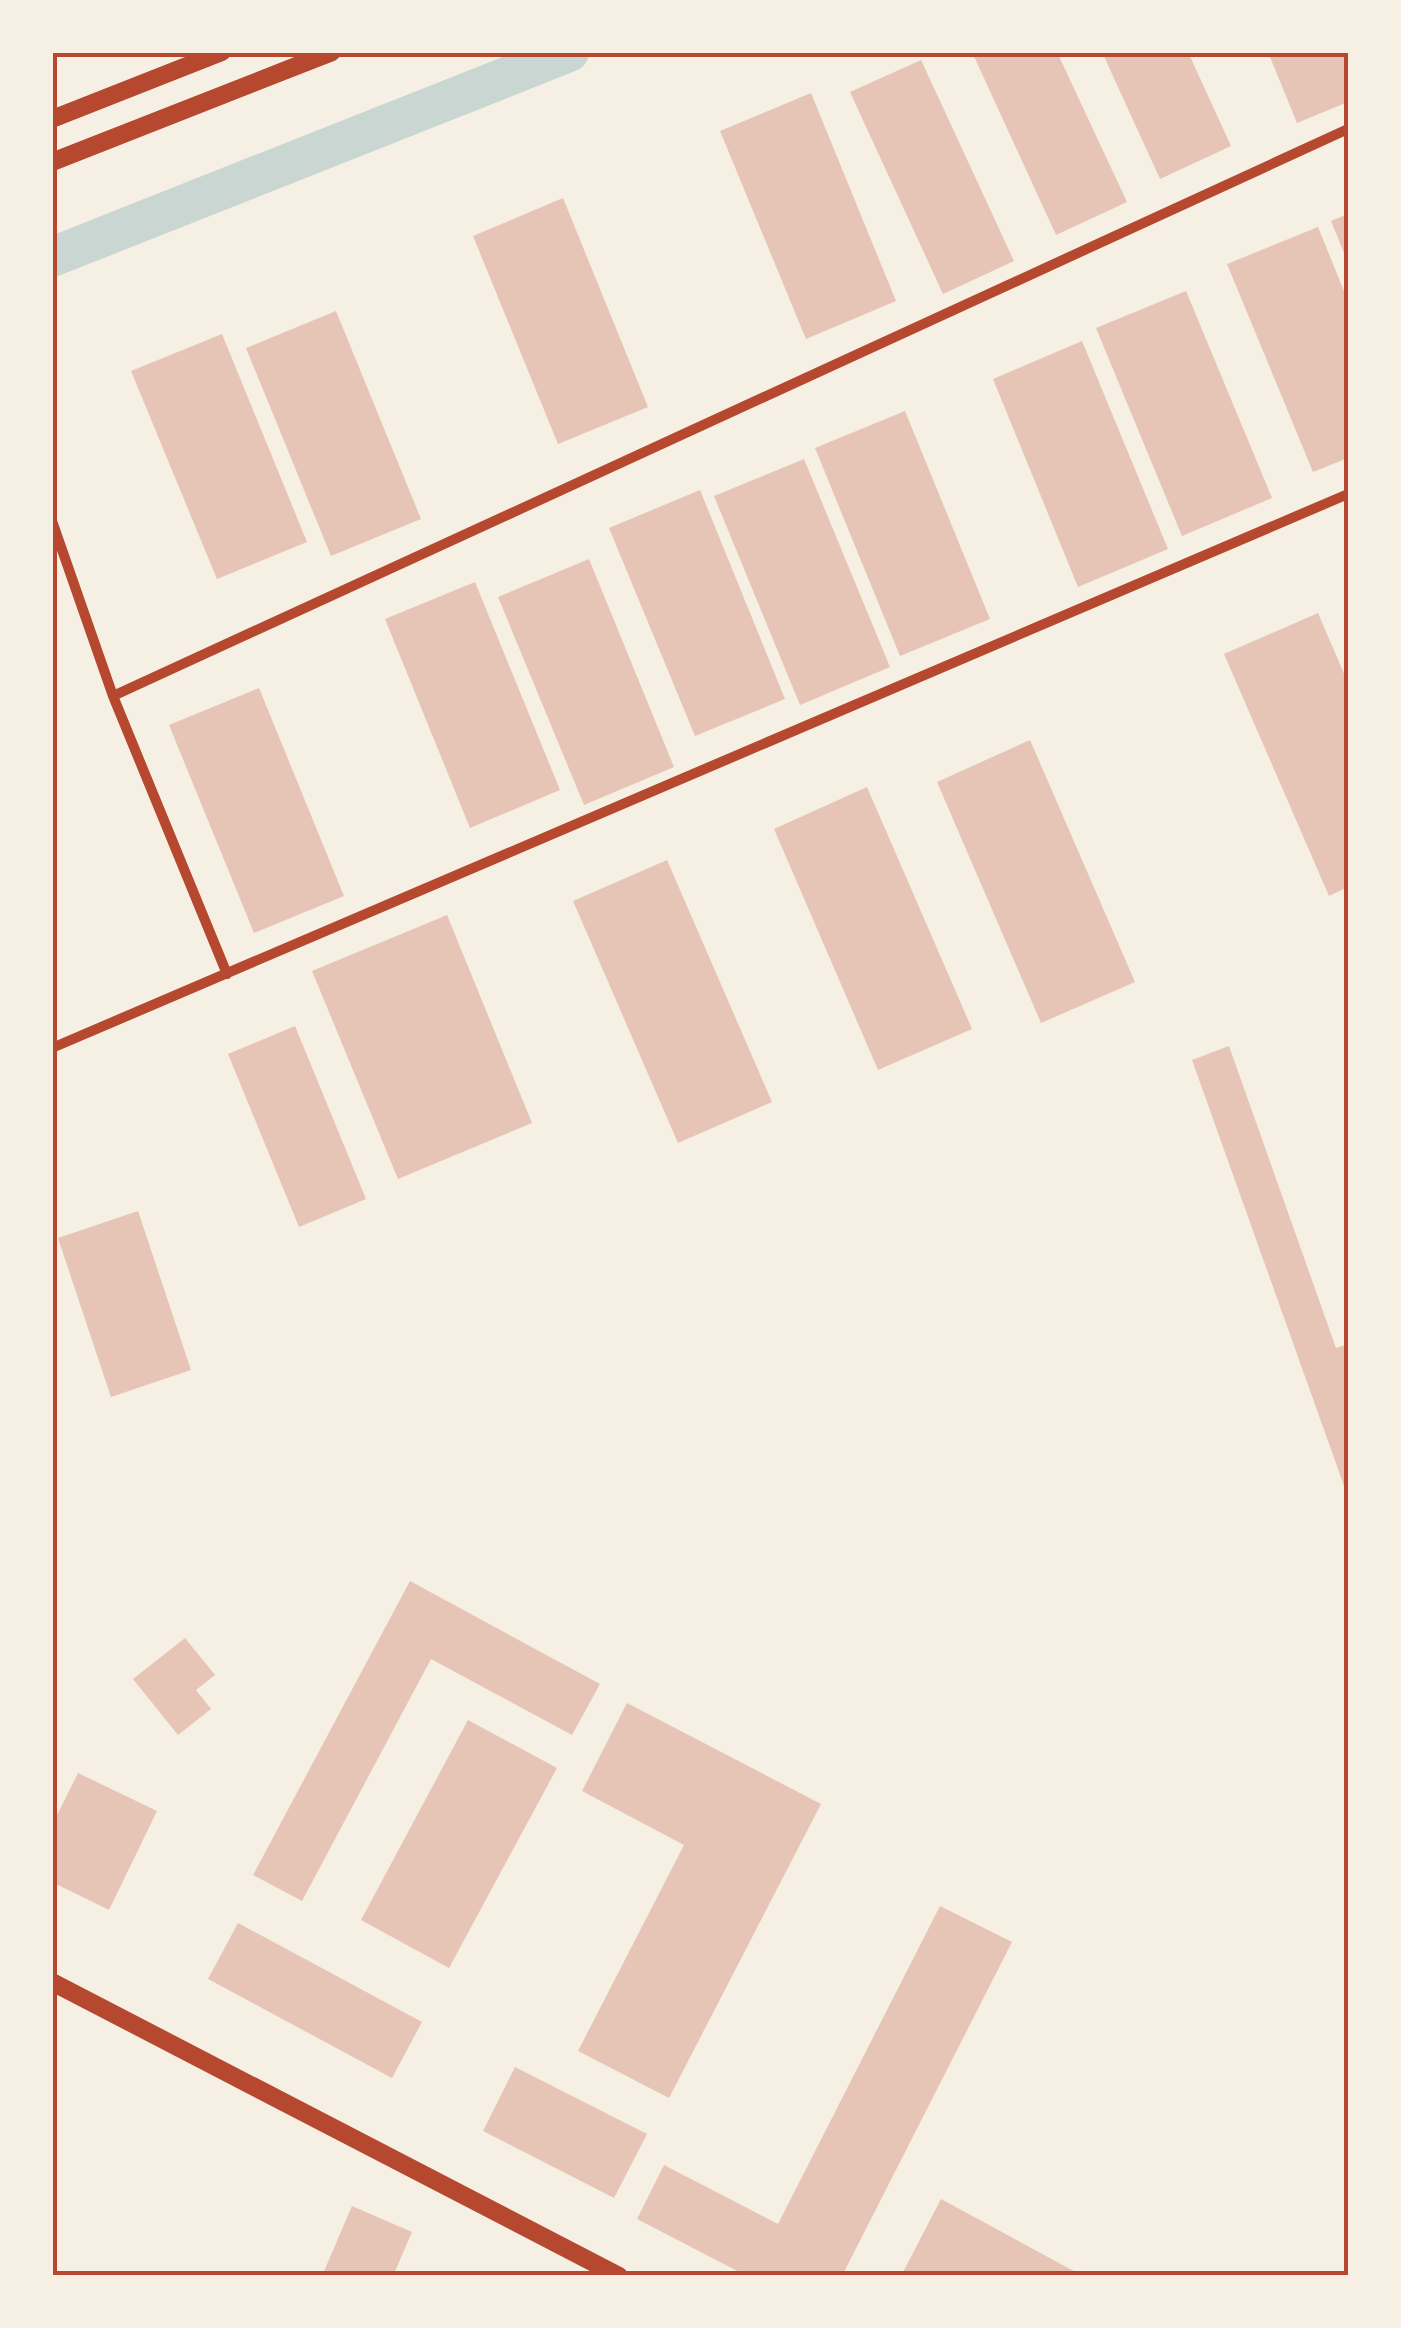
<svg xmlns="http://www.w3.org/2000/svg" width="1401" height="2328" font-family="Montserrat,sans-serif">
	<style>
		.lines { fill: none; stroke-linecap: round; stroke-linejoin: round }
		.canal { stroke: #c9d6d2; stroke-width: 40 }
		.building { fill: #e6c5b7 }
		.minor { stroke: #b5482f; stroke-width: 10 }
		.tertiary { stroke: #b5482f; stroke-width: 18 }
		.neatline { fill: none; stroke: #b5482f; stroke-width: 4 }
	</style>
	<rect width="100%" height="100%" fill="#f6efe4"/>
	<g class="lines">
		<path class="canal" d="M52,257L569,52"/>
	</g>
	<path class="building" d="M972,52H1057L1127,202L1056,235Z
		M1102,52H1188L1231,146L1160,179Z
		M1268,52H1348V102L1297,123Z
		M921,60L1014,261L943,294L850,92Z
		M811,93L896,301L806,339L720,131Z
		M563,198L648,407L558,444L473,236Z
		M1348,214V263L1331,221Z
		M1318,227L1348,301V458L1313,472L1227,264Z
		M1186,291L1272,498L1182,536L1096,328Z
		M336,311L421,519L331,556L246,348Z
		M222,334L307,542L217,579L131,371Z
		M1082,341L1168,549L1078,587L993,379Z
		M905,411L990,619L900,656L815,448Z
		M804,459L890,667L800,705L714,496Z
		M700,490L785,699L695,736L609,528Z
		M589,559L674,767L584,805L498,597Z
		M475,582L560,790L470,828L385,619Z
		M1318,613L1348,683V887L1329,896L1224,654Z
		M259,688L344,896L254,933L169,725Z
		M1030,740L1135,982L1041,1023L937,782Z
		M867,787L972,1029L878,1070L774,829Z
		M667,860L772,1102L678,1143L573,901Z
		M447,915L532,1123L398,1179L312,971Z
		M295,1026L366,1199L299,1227L228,1054Z
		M1229,1046L1336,1348L1348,1344V1497L1192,1060Z
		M138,1211L191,1370L111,1397L58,1238Z
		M410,1581L600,1684L572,1735L431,1659L302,1901L253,1875Z
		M185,1638L215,1675L196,1690L211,1709L178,1735L133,1679Z
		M627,1703L821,1804L669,2098L578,2051L684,1845L582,1791Z
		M468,1720L557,1768L449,1968L361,1920Z
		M78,1773L157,1811L109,1910L52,1882V1825Z
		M940,1906L1012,1942L842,2276H747L637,2219L664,2165L778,2224Z
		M238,1923L422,2022L392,2078L208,1979Z
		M515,2067L647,2134L614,2198L483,2131Z
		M941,2199L1083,2276H901Z
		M352,2206L412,2232L393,2276H322Z"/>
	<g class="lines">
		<path class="minor" d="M52,521L113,696L227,974
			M113,696L1348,129
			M52,1048L1348,494"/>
		<path class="tertiary" d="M52,119L222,52
			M52,162L332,52
			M52,1982L619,2276"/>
	</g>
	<rect width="1401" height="2328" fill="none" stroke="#f6efe4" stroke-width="110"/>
	<rect x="55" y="55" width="1291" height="2218" class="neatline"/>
</svg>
